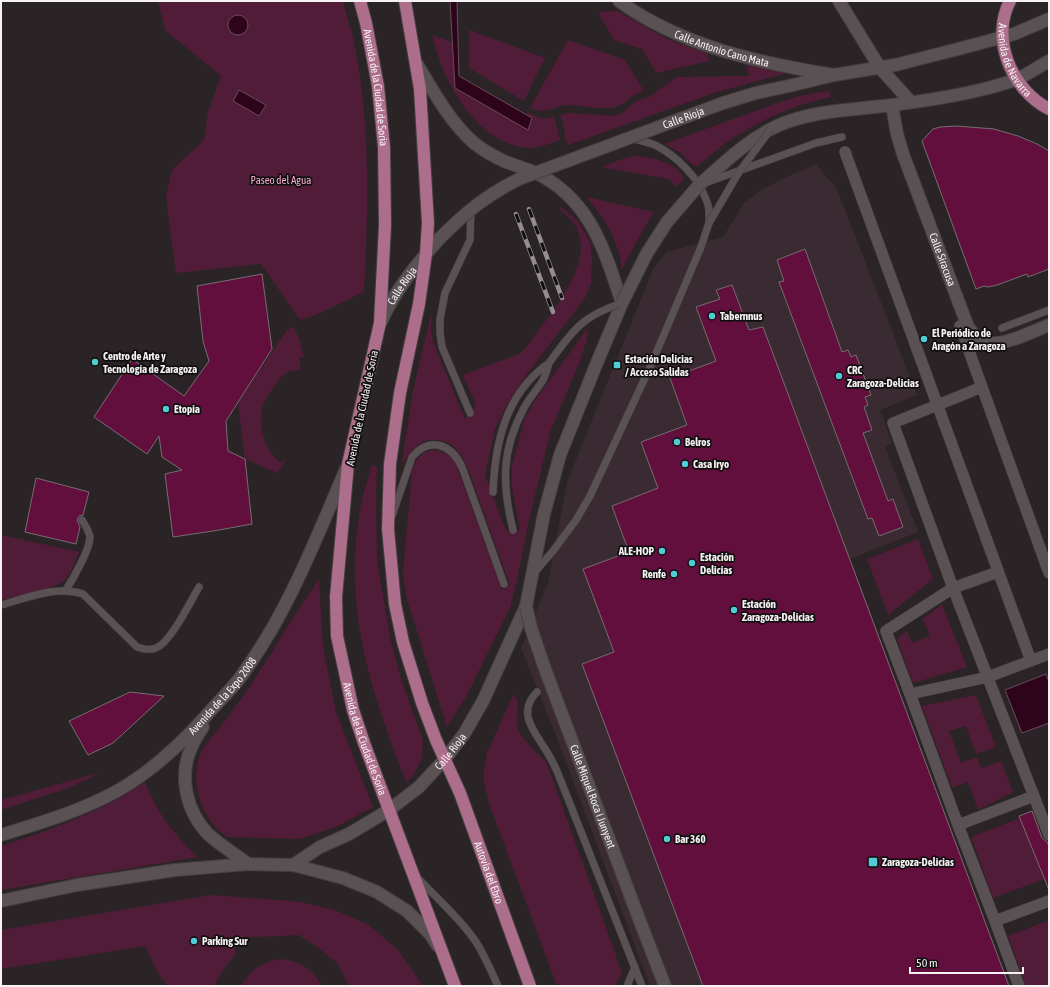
<svg xmlns="http://www.w3.org/2000/svg" width="1050" height="987" font-family="'Asap Condensed',sans-serif">
	<style>
		.built { fill: #392b31 }
		.green { fill: #511c37 }
		.water { fill: #2e041b; stroke: #6a4b5c }
		.building { fill: #620f3e; stroke: #766d70 }
		.lines { fill: none; stroke-linecap: round; stroke-linejoin: round }
		.service-casing { stroke: #453f41; stroke-width: 8 }
		.pedestrian-casing { stroke: #453f41; stroke-width: 12 }
		.minor-casing { stroke: #453f41; stroke-width: 14 }
		.secondary-casing { stroke: #453f41; stroke-width: 14 }
		.primary-casing { stroke: #453f41; stroke-width: 14 }
		.service { stroke: #5a5155; stroke-width: 7 }
		.pedestrian { stroke: #5a5155; stroke-width: 11 }
		.minor { stroke: #5a5155; stroke-width: 12 }
		.secondary { stroke: #5a5155; stroke-width: 12 }
		.primary { stroke: #ad6e8b; stroke-width: 12 }
		.rail-casing { stroke: #948e90; stroke-width: 4.5 }
		.rail { stroke: #110e0f; stroke-width: 3; stroke-dasharray: 9; stroke-linecap: butt }
		.service-bridge-casing { stroke: #453f41; stroke-width: 8; stroke-linecap: butt }
		.minor-bridge-casing { stroke: #453f41; stroke-width: 14; stroke-linecap: butt }
		.secondary-bridge-casing { stroke: #453f41; stroke-width: 14; stroke-linecap: butt }
		.service-bridge { stroke: #5a5155; stroke-width: 7 }
		.minor-bridge { stroke: #5a5155; stroke-width: 12 }
		.secondary-bridge { stroke: #5a5155; stroke-width: 12 }
		.poi-dot { fill: #51ccd5; stroke: #110e0f; stroke-width: 1.5 }
		.labels { text-anchor: middle; stroke-width: 3.5; stroke-linejoin: round; paint-order: stroke }
		.street-label { font-size: 11px; fill: #f6f1f3; stroke: #110e0f }
		.park-label { font-size: 11px; fill: #f4adcc; stroke: #110e0f }
		.poi-label { font-size: 11px; font-weight: bold; fill: #f6f1f3; stroke: #110e0f; text-anchor: start }
	</style>
	<rect width="100%" height="100%" fill="#2b2426"/>
	<path class="built" d="M816,164L837,189L917,395L880,410L892,443L885,447L918,532L850,559L1009,986H650L555,733L521,648L548,583L567,482L653,269L667,252L723,237L744,203L763,189L786,177Z"/>
	<path class="green" d="M158,1H343C346,15 351,28 354,42C371,124 368,209 364,292L316,315L300,320L261,264L176,273L166,197L172,170L204,140L208,112L221,76L165,30Z
		M618,11L665,38L708,54L709,61L656,73L642,49L614,40L598,12Z
		M469,30L545,58L524,101L469,68Z
		M432,35L452,42L455,88L528,129L532,118L527,115L529,112C537,118 544,120 554,117L560,140C551,143 540,148 530,148C476,145 443,82 432,35Z
		M568,40L625,60L644,91C629,94 628,104 615,107C603,111 580,104 566,105C552,107 546,115 530,108Z
		M747,65L787,73L714,93L568,145C563,135 565,124 560,115L568,113L613,116L622,113L637,101L649,97L677,77L749,76Z
		M829,91L831,97C801,103 771,115 744,131C727,141 712,154 697,166L693,165L681,153L664,144L786,100L804,95Z
		M633,156C647,156 683,163 683,180L677,187L669,179L601,167L622,159Z
		M586,197L654,212L634,246L622,269C618,239 606,220 586,197Z
		M561,207L577,220L588,238L591,247L592,259L591,283L585,298L527,374L508,402L495,429L485,475L505,528L510,534L520,529L512,488V466L525,418L535,400L587,329V339L580,361L551,430L528,524L517,580L510,608L467,695L447,727L406,596L403,573L412,471C413,467 415,463 417,460C428,444 447,449 456,464L502,590L510,585C500,558 490,530 480,502C474,485 467,459 454,447C448,441 433,438 425,441C415,446 409,453 404,462H402L413,391L432,310L431,332L433,342L465,419L476,405L463,375C477,370 491,364 506,359C510,357 516,356 520,353C526,349 536,333 541,327C565,296 606,241 560,210Z
		M293,326L299,338L304,357L299,358L301,370C286,370 282,375 274,387C269,393 264,402 262,409C258,428 265,452 281,463L286,458L283,466L277,473L245,459L238,402L287,330Z
		M373,465H374L377,467L376,495L377,561L391,642L402,682L423,741L422,757L417,769L412,777L406,782C372,693 344,614 359,517C361,500 367,483 371,467Z
		M1,535L79,552C75,561 72,573 65,580C57,588 15,596 2,600L1,597Z
		M918,539L933,579L888,615L867,559Z
		M319,579L323,648L336,712L373,807L338,826L300,839L227,837C204,821 193,792 197,765C200,746 218,731 228,717C235,708 241,698 248,689C272,653 294,615 319,579Z
		M942,604L967,667L913,683L897,639L907,631L912,643L930,636L923,619Z
		M514,693C521,708 516,709 517,724C518,737 537,753 546,761L613,947L622,974L615,986H557L489,803L483,777L487,753Z
		M976,695L996,747L976,754L966,726L949,731L961,763L977,757L981,768L1001,761L1013,792L978,810L968,782L952,788L922,706Z
		M98,773L90,778L68,788L1,810V800Z
		M145,782C156,812 174,835 198,857L1,890V846C51,830 101,812 145,782Z
		M1020,818L1044,879L993,898L971,837Z
		M211,895L301,902L335,910L369,925L399,951L423,986H349L337,963L320,949L299,935L238,938L235,948V955C227,964 219,974 215,986H167L157,971L145,946L1,969V930Z
		M1049,920V986H1040L1039,984L1035,986H1026L1008,936Z
		M281,959C300,961 312,969 322,986H241C250,970 262,962 281,959Z"/>
	<path class="water" d="M450,1H457L459,76L532,118L528,130L455,88Z
		M228 25a10 10 0 1 1 20 0a10 10 0 1 1-20 0Z
		M239,90L266,105L259,116L233,101Z
		M1046,674L1049,682V723L1022,733L1005,690Z"/>
	<path class="building" d="M957,126L994,129L1018,136L1037,144L1049,151V269L1028,277L1027,274L997,285L988,287L984,286L976,289L922,141L933,129L940,127Z
		M805,249L842,352L848,350L851,357L856,355L871,395L865,397L868,405L864,407L872,430L863,433L888,501L893,499L903,527L879,536L872,518L868,519L779,282L784,281L777,260Z
		M262,274L272,349L226,421L228,451L245,459L252,524L213,531L173,537L165,474L182,470L162,457L159,436L147,454L94,417L132,359L184,396L209,361L203,341L197,286Z
		M732,285L749,330L763,327L1009,986H703L582,664L614,652L583,569L629,552L612,506L658,488L641,442L687,425L670,378L716,361L696,307L720,299L716,290Z
		M36,478L89,492L83,515L79,516L77,520L80,527L76,544L25,532Z
		M130,692L164,696L113,743L88,755L69,721Z
		M1032,811L1042,838L1047,842L1049,846V890L1019,816Z"/>
	<g class="lines">
		<defs>
			<path id="service" d="M631,138C639,140 647,142 655,145C677,156 699,178 707,202C710,209 709,216 709,223
				M705,183L816,143L842,137
				M1002,328L1049,310
				M470,413L442,347L440,333V319L445,293L470,240L471,208
				M493,492C495,442 506,393 549,363
				M392,516L412,457C430,436 451,444 462,467L504,584
				M513,530C502,485 501,450 524,408C529,398 537,390 543,380C546,375 547,369 549,363
				M66,590C73,579 90,549 90,537C89,531 85,525 82,520
				M1,605C27,598 56,585 83,594L137,647C143,649 150,651 156,648C171,642 190,602 199,587
				M537,692C516,713 535,732 547,752C551,758 554,765 557,771L642,986
				M418,878C437,899 460,918 476,942C485,956 491,971 498,986
				M627,986L635,967"/>
			<path id="pedestrian" d="M845,152L1031,661
				M960,326L1049,573
				M982,387L893,423L953,588L1049,835
				M910,694L886,631L953,588L998,572
				M958,825L910,694L988,677L1049,654
				M995,921L958,825L1034,796
				M1019,986L995,921L1049,901"/>
			<g id="minor">
				<path id="s1" d="M619,1C681,46 759,63 834,75"/>
				<path d="M839,1L880,68"/>
				<path id="s2" d="M892,105L897,134L903,154L968,327C984,349 998,345 1020,337C1030,333 1039,329 1049,325"/>
				<path d="M641,924L665,986"/>
			</g>
			<g id="secondary">
				<path d="M417,64C433,91 450,122 474,143C484,151 495,157 506,162"/>
				<path d="M880,68L911,102"/>
				<path d="M793,85L834,75L895,65L962,48L1014,34L1049,19"/>
				<path d="M534,172C590,198 604,249 622,303L598,360"/>
				<path d="M699,185C723,164 747,140 777,126C813,110 853,110 892,105C924,101 957,96 988,88C998,85 1008,83 1017,79C1028,74 1038,67 1049,61"/>
				<path id="s3" d="M381,322C395,290 416,265 439,239"/>
				<path d="M203,727C199,733 195,739 192,746C178,775 186,811 208,834C220,845 235,854 248,864"/>
				<path id="s4" d="M1,835C40,823 81,811 117,791C151,772 179,746 205,717C216,704 229,692 239,679C287,615 315,541 346,469"/>
				<path id="s5" d="M293,865L320,847L349,834L389,810L419,787L445,759L464,734L483,701L526,606"/>
				<path d="M1,901L77,885L175,870L248,864L293,865L343,878L377,892L407,911L430,934L438,946"/>
			</g>
			<g id="primary">
				<path id="s6" d="M360,1L366,23L378,86L384,147L385,225L380,323L348,464L336,597L337,636L353,710L364,743L455,986"/>
				<path id="s7" d="M405,1L420,89L428,223L426,254L419,304L400,393L390,464L388,529L395,604L403,642L422,703L436,740L460,793L530,986"/>
				<path id="s8" d="M1010,1C990,39 1012,90 1049,109"/>
			</g>
		</defs>
		<use href="#service" class="service-casing"/>
		<use href="#pedestrian" class="pedestrian-casing"/>
		<use href="#minor" class="minor-casing"/>
		<use href="#secondary" class="secondary-casing"/>
		<use href="#primary" class="primary-casing"/>
		<use href="#service" class="service"/>
		<use href="#pedestrian" class="pedestrian"/>
		<use href="#minor" class="minor"/>
		<use href="#secondary" class="secondary"/>
		<use href="#primary" class="primary"/>
		<defs>
			<path id="rail" d="M529,209L562,298
				M516,214L553,312"/>
		</defs>
		<use href="#rail" class="rail-casing"/>
		<use href="#rail" class="rail"/>
		<defs>
			<path id="service-bridge" d="M549,363C573,330 582,316 622,303
				M535,572L553,551L576,520L590,496L651,365L701,247L709,223L739,172L771,129"/>
			<g id="minor-bridge">
				<path id="s9" d="M526,606L531,628L545,669L641,924"/>
			</g>
			<g id="secondary-bridge">
				<path d="M506,162L534,172"/>
				<path id="s10" d="M439,239C466,212 485,196 519,179L723,103L756,93L793,85"/>
				<path d="M622,303L647,253L667,222L699,185"/>
				<path d="M526,606L544,514L560,455L598,360"/>
			</g>
		</defs>
		<use href="#service-bridge" class="service-bridge-casing"/>
		<use href="#minor-bridge" class="minor-bridge-casing"/>
		<use href="#secondary-bridge" class="secondary-bridge-casing"/>
		<use href="#service-bridge" class="service-bridge"/>
		<use href="#minor-bridge" class="minor-bridge"/>
		<use href="#secondary-bridge" class="secondary-bridge"/>
	</g>
	<g class="poi-dot">
		<circle cx="712" cy="316" r="4"/>
		<circle cx="924" cy="339" r="4"/>
		<circle cx="95" cy="362" r="4"/>
		<rect x="613" y="361" width="8" height="8" rx="2"/>
		<circle cx="839" cy="376" r="4"/>
		<circle cx="166" cy="409" r="4"/>
		<circle cx="677" cy="442" r="4"/>
		<circle cx="685" cy="464" r="4"/>
		<circle cx="662" cy="551" r="4"/>
		<circle cx="692" cy="563" r="4"/>
		<circle cx="674" cy="574" r="4"/>
		<circle cx="734" cy="610" r="4"/>
		<circle cx="667" cy="839" r="4"/>
		<rect x="868" y="857" width="10" height="10" rx="2"/>
		<circle cx="194" cy="941" r="4"/>
	</g>
	<g class="labels">
		<g class="street-label">
			<text dy="4" stroke="none"><textPath href="#s1" startOffset="114">Calle Antonio Cano Mata</textPath></text>
			<text dy="4" stroke="none"><textPath href="#s8" startOffset="63">Avenida de Navarra</textPath></text>
			<text dy="4" stroke="none"><textPath href="#s6" startOffset="88">Avenida de la Ciudad de Soria</textPath></text>
			<text dy="4" stroke="none"><textPath href="#s10" startOffset="276">Calle Rioja</textPath></text>
			<text dy="4" stroke="none"><textPath href="#s2" startOffset="163">Calle Siracusa</textPath></text>
			<text dy="4" stroke="none"><textPath href="#s3" startOffset="42">Calle Rioja</textPath></text>
			<text transform="translate(362 408) rotate(-78)" y="4">Avenida de la Ciudad de Soria</text>
			<text dy="4" stroke="none"><textPath href="#s4" startOffset="267">Avenida de la Expo 2008</textPath></text>
			<text dy="4" stroke="none"><textPath href="#s6" startOffset="748">Avenida de la Ciudad de Soria</textPath></text>
			<text dy="4" stroke="none"><textPath href="#s5" startOffset="196">Calle Rioja</textPath></text>
			<text dy="4" stroke="none"><textPath href="#s9" startOffset="202">Calle Miquel Roca i Junyent</textPath></text>
			<text dy="4" stroke="none"><textPath href="#s7" startOffset="893">Autovía del Ebro</textPath></text>
		</g>
		<g class="park-label">
			<text x="281" y="184">Paseo del Agua</text>
		</g>
		<g class="poi-label">
			<text x="720" y="320">Tabernnus</text>
			<text x="932" y="337">El Periódico de<tspan x="932" dy="13">Aragón a Zaragoza</tspan></text>
			<text x="103" y="360">Centro de Arte y<tspan x="103" dy="13">Tecnología de Zaragoza</tspan></text>
			<text x="625" y="363">Estación Delicias<tspan x="625" dy="13">/ Acceso Salidas</tspan></text>
			<text x="847" y="374">CRC<tspan x="847" dy="13">Zaragoza-Delicias</tspan></text>
			<text x="174" y="413">Etopia</text>
			<text x="685" y="446">Belros</text>
			<text x="693" y="468">Casa Iryo</text>
			<text x="654" y="555" text-anchor="end">ALE-HOP</text>
			<text x="700" y="561">Estación<tspan x="700" dy="13">Delicias</tspan></text>
			<text x="666" y="578" text-anchor="end">Renfe</text>
			<text x="742" y="608">Estación<tspan x="742" dy="13">Zaragoza-Delicias</tspan></text>
			<text x="675" y="843">Bar 360</text>
			<text x="882" y="866">Zaragoza-Delicias</text>
			<text x="202" y="945">Parking Sur</text>
		</g>
	</g>
	<rect width="1050" height="987" fill="none" stroke="#f6f1f3" stroke-width="4"/>
	<path d="M910 967v6h113v-6" fill="none" stroke="#f6f1f3" stroke-width="2"/>
	<text x="916" y="967" font-size="12" fill="#f6f1f3" stroke="#110e0f" stroke-width="3" paint-order="stroke">50 m</text>
</svg>
